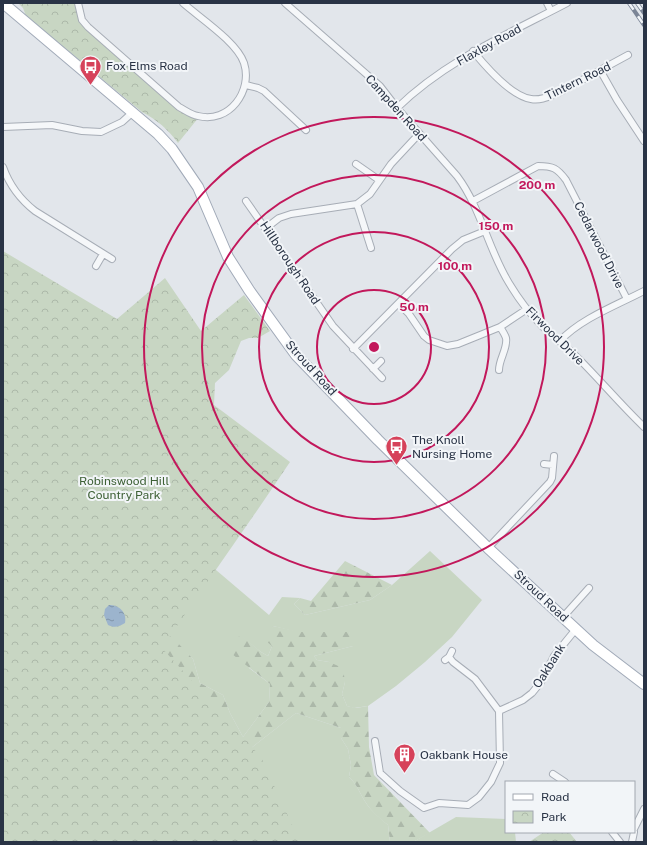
<svg xmlns="http://www.w3.org/2000/svg" width="647" height="845" font-family="'Public Sans',sans-serif">
	<style>
		.grass { fill: #c8d6c3 }
		.forest { fill: url(#forest-firs) }
		.park { fill: url(#park-crowns) }
		.water { fill: url(#water-ripples) }
		.lines { fill: none; stroke-linecap: round; stroke-linejoin: round }
		.street-casing { stroke: #a7adb6; stroke-width: 8 }
		.primary-casing { stroke: #a1aab8; stroke-width: 12 }
		.street { stroke: #f5f7f9; stroke-width: 6 }
		.primary { stroke: #fff; stroke-width: 10 }
		.rail-casing { stroke: #7b8596; stroke-width: 4 }
		.rail { stroke: #f2f5f8; stroke-width: 2.5; stroke-dasharray: 8; stroke-linecap: butt }
		.ring { fill: none; stroke: #c2185b; stroke-width: 2 }
		.labels { text-anchor: middle; stroke-width: 4; stroke-linejoin: round; paint-order: stroke }
		.street-label { font-size: 12px; fill: #293345; stroke: #f2f5f8 }
		.poi-label { font-size: 12px; fill: #293345; stroke: #f2f5f8; text-anchor: start }
		.park-label { font-size: 12px; fill: #3e6136; stroke: #f2f5f8 }
		.centre { fill: #c2185b; stroke: #f2f5f8; stroke-width: 2 }
		.ring-label { font-size: 12px; text-anchor: middle; font-weight: bold; fill: #c2185b; stroke: #f2f5f8; stroke-width: 4; stroke-linejoin: round; paint-order: stroke }
	</style>
	<defs>
		<pattern id="forest-firs" width="22" height="20" patternUnits="userSpaceOnUse"><rect width="22" height="20" fill="#c8d6c3"/><path d="M5 1l3.5 6h-7zM16 11l3.5 6h-7z" fill="#acb8a9"/></pattern>
		<pattern id="park-crowns" width="20" height="18" patternUnits="userSpaceOnUse"><rect width="20" height="18" fill="#c8d6c3"/><path d="M2 6a3 3 0 1 1 6 0M12 15a3 3 0 1 1 6 0" fill="none" stroke="#acb8a9"/></pattern>
		<pattern id="water-ripples" width="26" height="14" patternUnits="userSpaceOnUse"><rect width="26" height="14" fill="#9cb4cd"/><path d="M2 4q2-2 4 0t4 0M15 11q2-2 4 0t4 0" fill="none" stroke="#7f93a8"/></pattern>
	</defs>
	<rect width="100%" height="100%" fill="#e2e6eb"/>
	<path class="grass" d="M430,551L482,600L452,637L425,662L396,686L368,706L354,708L347,706L342,694L345,682L329,662L317,660L314,656L353,646L349,632L301,633L273,626L272,646L268,656L261,652L241,636L249,668L270,684L269,702L243,737L230,713L223,695L200,683L193,659L159,628L164,586L216,570L269,615L282,597L300,598L294,604L305,615L370,600L392,585Z
		M296,713L341,728V738L348,749L351,765L349,777C357,784 360,794 366,803C372,812 380,818 388,825L390,842H262L237,759Z
		M456,817L506,819V832H515L516,842H413Z"/>
	<path class="forest" d="M345,561L392,585L370,600L305,615L294,604L300,598L311,601Z
		M273,626L301,632H349L353,640V646L314,656L317,660L329,662L343,668L345,682L342,694L347,706L356,708L368,706L369,747L374,775L430,833L413,842H390L388,825C379,818 372,812 366,803C360,794 357,784 349,777L351,765L348,749L341,738V728L296,713L237,759L3,842L159,628L175,640L193,659L200,683L223,695L230,713L243,737L269,702L270,684L232,654V642L241,635L261,652L268,656L272,646L266,641Z"/>
	<path class="park" d="M18,3H78L82,20L179,107L199,117L178,143C168,129 157,120 142,112L26,16L23,8Z
		M3,251L117,319L165,278L201,331L244,295L270,331L258,338H249L241,341L229,370L215,383L214,405L290,462C248,525 204,586 162,648L261,757L300,842H3Z
		M544,832H569L577,842H529Z"/>
	<path class="water" d="M109,605C119,605 127,612 125,623C119,627 114,628 108,625L104,615L105,609Z"/>
	<g class="lines">
		<defs>
			<path id="street" d="M78,3L82,20L88,27L179,107C185,110 191,115 198,116C229,124 253,91 244,63C237,42 200,18 183,3
				M285,3L380,86L397,108L457,176C481,208 488,249 509,283C518,298 530,314 542,326C554,337 567,347 579,359C601,381 621,405 644,427
				M547,3L551,11
				M473,51C486,67 511,96 531,99C541,101 550,96 558,93L628,55
				M600,70L617,100L644,141
				M246,85L258,88L264,91L306,130
				M397,108C445,61 508,34 567,3
				M3,127L52,125L82,131L101,132L122,122L133,112
				M356,164L379,180
				M3,167C9,184 21,200 35,211L112,259
				M246,201L333,326L382,378
				M473,201L538,166C553,166 557,168 566,180L627,299
				M357,204L371,248
				M266,228L279,218L291,214L357,204L370,194L391,164L419,134
				M96,266L103,254
				M399,304L409,314L424,336L429,340L447,346L458,344L500,327L527,309
				M560,341C580,319 617,305 644,291
				M353,349L452,249L463,240L485,231
				M373,369L381,361
				M499,370C499,359 508,348 506,338C505,335 502,330 500,327
				M544,464L553,465
				M488,548L550,482L552,478L554,456
				M563,617L589,588
				M449,657L453,662L475,679L499,711
				M445,660L449,657L452,651
				M375,741L380,773L400,791L424,808L439,803L468,805L479,797L491,782L500,763L499,711L523,700L532,693L541,682L554,656L576,629
				M553,774L565,782
				M634,829L644,809
				M612,832L620,842
				M632,842L634,832"/>
			<path id="primary" d="M3,3L158,134L172,149L198,187L228,257L249,290L296,355L378,440L488,548L593,645L644,684"/>
		</defs>
		<use href="#street" class="street-casing"/>
		<use href="#primary" class="primary-casing"/>
		<use href="#street" class="street"/>
		<use href="#primary" class="primary"/>
		<defs>
			<path id="rail" d="M629,3L644,25
				M637,3L644,13"/>
		</defs>
		<use href="#rail" class="rail-casing"/>
		<use href="#rail" class="rail"/>
	</g>
	<g class="ring">
		<circle cx="374" cy="347" r="57"/>
		<circle cx="374" cy="347" r="115"/>
		<circle cx="374" cy="347" r="172"/>
		<circle cx="374" cy="347" r="230"/>
	</g>
	<defs>
		<symbol id="bus-pin" viewBox="-11 -11 22 30"><path d="M0 17L-7.5 6A9.5 9.5 0 1 1 7.5 6Z" fill="#d6425a" stroke="#f2f5f8"/><path d="M-5-6H5V4H4V6H2V4H-2V6H-4V4H-5ZM-3.5-4V0h7V-4ZM-3.5 1.2v1.5H-2V1.2ZM2 1.2v1.5H3.5V1.2Z" fill="#fff"/></symbol>
		<symbol id="building-pin" viewBox="-11 -11 22 30"><path d="M0 17L-7.5 6A9.5 9.5 0 1 1 7.5 6Z" fill="#d6425a" stroke="#f2f5f8"/><path d="M-4-6H4V6H1V3H-1V6H-4ZM-2.5-4.3h1.7v1.8h-1.7ZM.8-4.3h1.7v1.8H.8ZM-2.5-1h1.7V.8h-1.7ZM.8-1h1.7V.8H.8Z" fill="#fff"/></symbol>
	</defs>
	<g fill-rule="evenodd">
		<use href="#bus-pin" x="78" y="54" width="25" height="34"/>
		<use href="#bus-pin" x="384" y="434" width="25" height="34"/>
		<use href="#building-pin" x="392" y="742" width="25" height="34"/>
	</g>
	<g class="labels">
		<g class="street-label">
			<text transform="translate(489 45) rotate(-29)" y="4">Flaxley Road</text>
			<text transform="translate(578 81) rotate(-26)" y="4">Tintern Road</text>
			<text transform="translate(396 108) rotate(48)" y="4">Campden Road</text>
			<text transform="translate(599 245) rotate(63)" y="4">Cedarwood Drive</text>
			<text transform="translate(290 263) rotate(56)" y="4">Hillborough Road</text>
			<text transform="translate(555 336) rotate(45)" y="4">Firwood Drive</text>
			<text transform="translate(311 368) rotate(48)" y="4">Stroud Road</text>
			<text transform="translate(541 596) rotate(43)" y="4">Stroud Road</text>
			<text transform="translate(549 666) rotate(-58)" y="4">Oakbank</text>
		</g>
		<g class="poi-label">
			<text x="106" y="70">Fox Elms Road</text>
			<text x="412" y="444">The Knoll<tspan x="412" dy="14">Nursing Home</tspan></text>
			<text x="420" y="759">Oakbank House</text>
		</g>
		<g class="park-label">
			<text x="124" y="485">Robinswood Hill<tspan x="124" dy="14">Country Park</tspan></text>
		</g>
	</g>
	<circle cx="374" cy="347" r="6" class="centre"/>
	<g class="ring-label">
		<text x="537" y="189">200 m</text>
		<text x="496" y="230">150 m</text>
		<text x="455" y="270">100 m</text>
		<text x="414" y="311">50 m</text>
	</g>
	<rect width="647" height="845" fill="none" stroke="#293345" stroke-width="8"/>
	<rect x="505" y="781" width="130" height="52" fill="#f2f5f8" stroke="#a2a7b0"/>
	<rect x="513" y="794" width="20" height="6" fill="#ffffff" stroke="#a2a7b0"/>
	<text x="541" y="801" font-size="12" fill="#293345">Road</text>
	<rect x="513" y="811" width="20" height="12" fill="url(#park-crowns)" stroke="#a2a7b0"/>
	<text x="541" y="821" font-size="12" fill="#293345">Park</text>
</svg>
